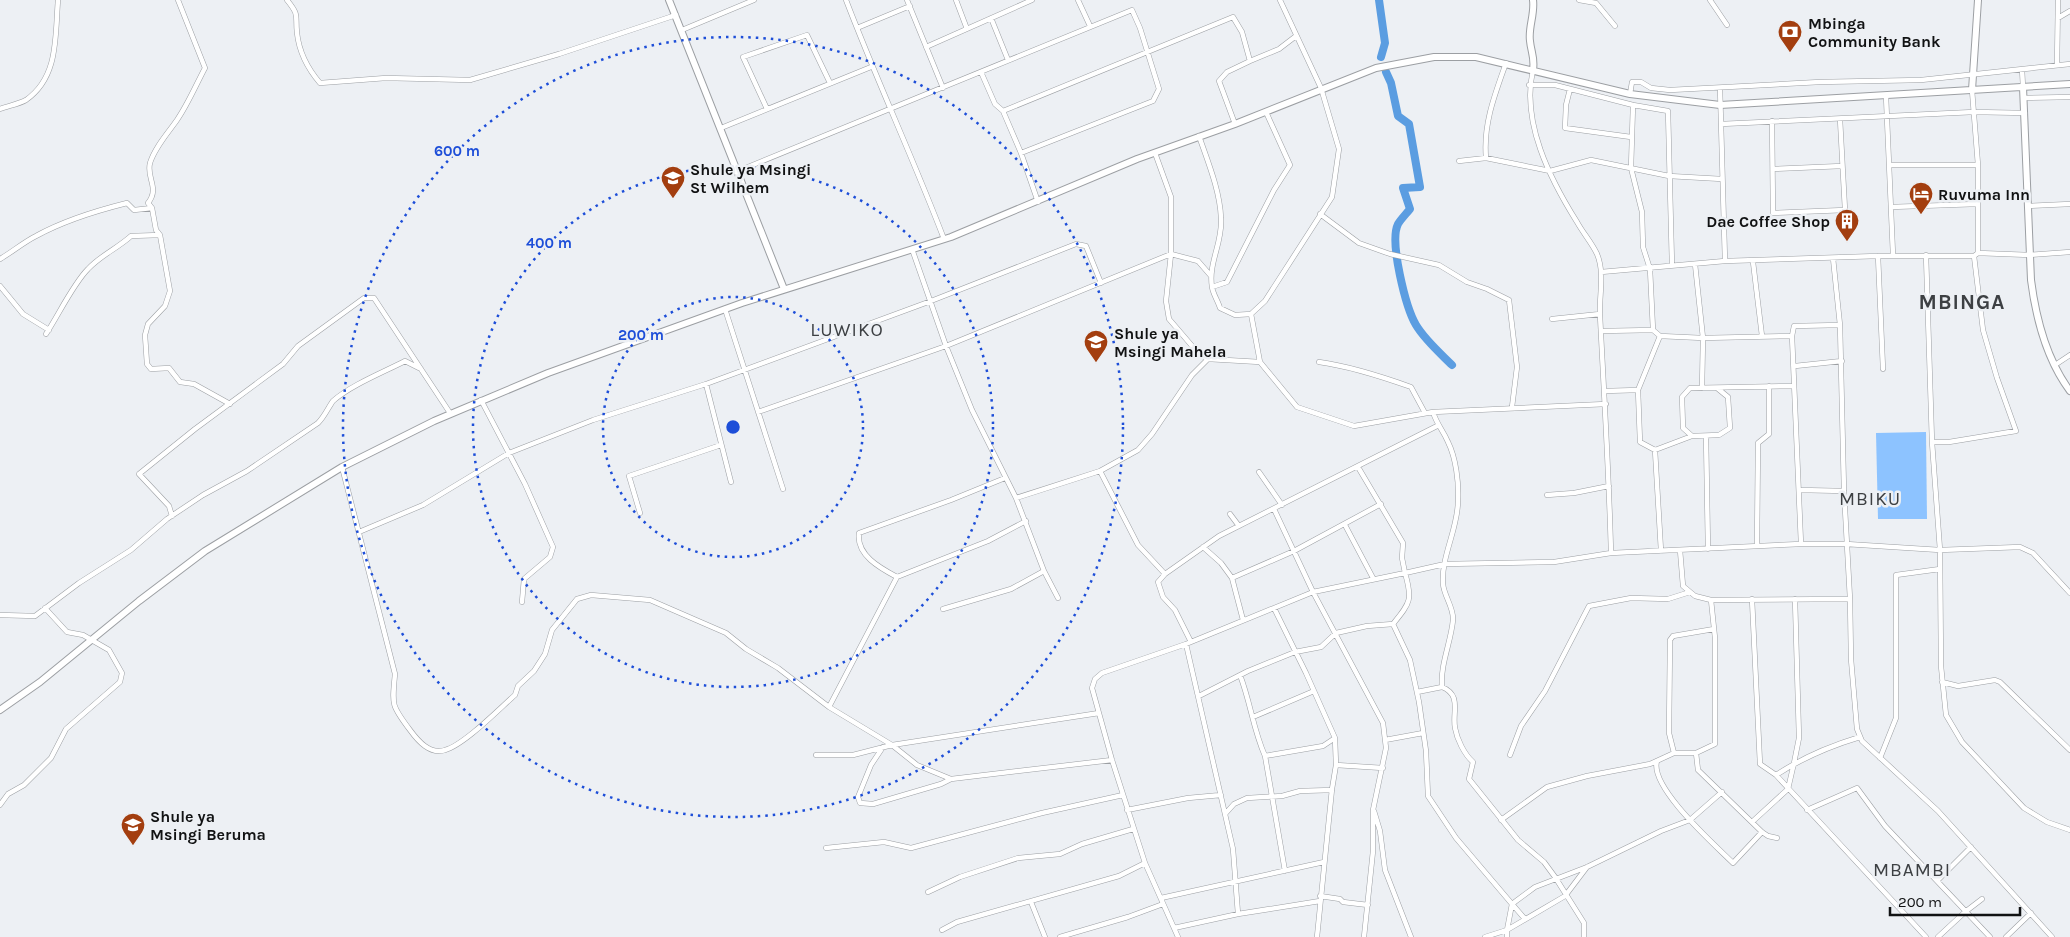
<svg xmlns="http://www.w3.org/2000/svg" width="2070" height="937" font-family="Karla,sans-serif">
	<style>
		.green { fill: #8dc3ff }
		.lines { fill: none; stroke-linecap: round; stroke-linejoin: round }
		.river { stroke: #5b9de1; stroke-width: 8 }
		.street-casing { stroke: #9c9fa3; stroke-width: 5.5 }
		.secondary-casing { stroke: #9c9fa3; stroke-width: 8 }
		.street { stroke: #fff; stroke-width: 4.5 }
		.secondary { stroke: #fff; stroke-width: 6 }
		.ring { fill: none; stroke: #1d4ed8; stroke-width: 2.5; stroke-dasharray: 2.5 5 }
		.labels { text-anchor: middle; stroke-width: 5; stroke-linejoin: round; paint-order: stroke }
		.poi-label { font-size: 16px; font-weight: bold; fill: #111213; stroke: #edf0f4; text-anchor: start }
		.quarter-label { font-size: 19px; letter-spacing: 1px; fill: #3d4043; stroke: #edf0f4 }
		.district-label { font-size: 21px; font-weight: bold; letter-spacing: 1px; fill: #3d4043; stroke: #edf0f4 }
		.centre { fill: #1d4ed8; stroke: #edf0f4; stroke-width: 2.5 }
		.ring-label { font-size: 15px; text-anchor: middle; font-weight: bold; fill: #1d4ed8; stroke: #edf0f4; stroke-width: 5; stroke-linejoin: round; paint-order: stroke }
	</style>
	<rect width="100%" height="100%" fill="#edf0f4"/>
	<path class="green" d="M1926,432L1927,519H1878L1876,433Z"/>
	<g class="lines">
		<path class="river" d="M1379,0L1385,43L1381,57
			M1386,72L1391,83L1398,116L1409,124L1420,187L1403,188L1410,209C1406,214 1401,219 1398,224C1389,242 1406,308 1416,325C1425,340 1439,352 1452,365"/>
		<defs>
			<path id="street" d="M287,0C300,16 295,15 297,33C299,51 308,69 320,83L386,78L470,80L559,54L676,15
				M846,0C877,81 913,158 944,239
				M907,0L943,88
				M956,0L967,29
				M1078,0L1090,26
				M1579,0L1596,3L1615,26
				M1710,0L1727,25
				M991,18L1008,60
				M2058,18L2070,11
				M857,28L910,6
				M682,30L754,0
				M926,47L1032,0
				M2057,65L2058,0
				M2022,69L2023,87
				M1533,70C1521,122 1550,179 1577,222C1583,233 1592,243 1597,254C1605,273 1599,295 1600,315C1604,394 1609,474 1611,553
				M981,72L995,104L1003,111L1021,153L1038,202
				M1529,85H1555L1633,105L1668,111L1672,265
				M1720,88L1725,261
				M1570,89L1566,105L1565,128L1631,137
				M1972,90L1978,165V253
				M1630,94L1632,82H1641L1651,88L1670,90L1820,82L1921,80L2070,64
				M1886,96L1893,255
				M2024,98L2070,97
				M1633,105L1631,168L1642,212L1643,247L1650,269L1653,330
				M0,109C8,106 19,104 26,100C59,77 55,36 58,0
				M767,109L743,57L807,35L830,83
				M1003,111L1233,17L1242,32L1250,61L1279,49L1296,36
				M1772,121L1773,213L1845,210L1840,119
				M1235,124L1219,81L1227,72L1250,61
				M1721,124L1974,112L2025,113
				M721,128L871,67
				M1199,136C1208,162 1220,191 1221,218C1223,242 1208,263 1212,287C1213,294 1218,301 1220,308L1235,315L1251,314L1265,301L1332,197L1339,149L1321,88L1280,0
				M1155,153L1171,197V254L1166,301L1169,319L1199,354L1208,359
				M1486,158C1483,124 1495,94 1506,63
				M1459,161L1486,158L1550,171L1591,160L1669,176L1722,179
				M1890,165H1978
				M1773,169L1842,166
				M738,171L1132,10L1140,28L1159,89L1153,101L1021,153
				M2029,206L2070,204
				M1891,207L1977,204
				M152,208L148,203C160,188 146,178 150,163C155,147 168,133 177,120C188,104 196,85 205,68L178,0
				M1320,214L1359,243L1390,254L1439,265L1467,282L1487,289L1509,300L1517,367L1512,407
				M912,249L946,346L972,410L1016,498L1044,571L1058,598
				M1926,255L1932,442L1940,550L1941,666L1946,715L1962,742L2024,808L2047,822L2070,830
				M1878,256L1883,369
				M1833,258L1840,325L1844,491L1850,599L1851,659L1857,729L1862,741L1938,811L2052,937
				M0,259C12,252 24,242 36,236C65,220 95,211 127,203L134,210L152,208L156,230L160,235
				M1753,262L1762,336
				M1695,264L1703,338L1702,388
				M1601,272L1725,261L1878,256H1974L1978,253L2030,255L2070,252
				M0,286L23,314L49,330
				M1212,287L1227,282L1274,190L1290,165L1266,112
				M725,309L783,489
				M1251,314L1260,362L1297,407L1354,426L1433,412L1606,404
				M1552,319L1600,314
				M1602,331L1653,330L1660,336L1703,338L1792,336L1794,326L1840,325
				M46,334C58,316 73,284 88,269C101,255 118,248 131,236L160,235L170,291L165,306L148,324L145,335L147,364L151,369L169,368L180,382L194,384L230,404
				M1792,336L1801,544
				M1319,362C1348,366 1383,377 1411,387L1425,413
				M2055,365L2070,355
				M1795,366L1842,361
				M706,384L731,482
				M1717,388L1728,397L1730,428L1719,435L1692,436L1683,428L1682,397L1690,388L1794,386
				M1605,391L1638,390
				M481,400L525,484L553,547L550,557L524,579L522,602
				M758,412L946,346L1171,254L1198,261L1211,276
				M1433,412C1437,425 1443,430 1448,442C1456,458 1459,483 1458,501C1458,529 1441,556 1443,584C1444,596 1454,608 1453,620C1451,642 1440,665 1442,687C1462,695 1452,712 1455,728C1457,739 1464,754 1473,762L1469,779L1518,840L1544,862L1555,877L1584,923V937
				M1706,436L1708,549
				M1932,442H1949L2016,431L1997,378L1983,330L1974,256
				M1655,450L1640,442L1638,390L1660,336
				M342,467L395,674C392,705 391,705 410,730C418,741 430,755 445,750C464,745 499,709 515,695L518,686L534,671L545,654L552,630L577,599L591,595L650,600L726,633L746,649L778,668L829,707L892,745L917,765L951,779L1112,760
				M1100,471L1138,545L1165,574
				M1259,472L1282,505
				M1800,490L1844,491
				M1547,495L1574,493L1609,486
				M1016,498L1100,471L1138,450L1152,434L1192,375L1208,359L1260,362
				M1274,509L1313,592L1383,723L1386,748L1373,810V851L1364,937
				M640,513L629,476L721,445
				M1230,514L1239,526
				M172,516L169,506L139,474L195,429L283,364L298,346L364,298H374L450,413
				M1345,525L1373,578
				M359,532L423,505L509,453L593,420L706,384L931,301L1076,244L1086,246L1101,283
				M1757,546L1758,443L1769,434V386
				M1203,547L1221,563L1232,578
				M1680,550L1683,586L1695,596L1711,600L1850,599
				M1661,551L1655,450L1692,436
				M897,577C880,568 856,555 859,533L951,500L1005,478
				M1752,599L1760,764L1776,775L1926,937
				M1711,600L1715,638V744L1696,753H1674L1669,733L1670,640L1673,636L1714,629
				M1274,608L1306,673L1335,738L1336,765L1332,789L1317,937
				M943,609L1011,589L1044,571
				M0,615L35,616L79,583L131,550L167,519L203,495L247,471L318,423C325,416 329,406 333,401C351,385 384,372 405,361L421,369
				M1243,620L1232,578L1294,551L1381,504
				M1191,642L1175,610L1163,597L1158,582L1165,574L1219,536L1437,426
				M1186,644L1233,849L1238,914
				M1240,675C1251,704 1253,729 1265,756
				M1942,682L1958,686L1995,680L2000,682L2070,750
				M1417,692L1442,687
				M1199,696L1248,671L1295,652L1321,647L1336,633L1367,626L1393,624
				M829,707L897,577L988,541L1026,521
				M1253,717L1314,691
				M1385,740L1423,733
				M883,747L871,765L858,797L860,803L873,804L941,784L951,779
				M1696,753L1698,770L1762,832L1768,836L1777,838
				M816,755H853L892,745L1099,713
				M1510,755L1521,726L1545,691L1589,606L1631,598L1668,599L1690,592
				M1880,758L1896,718V575L1940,569
				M1657,761C1649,787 1715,845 1733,863L1762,832
				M1336,765L1383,768
				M1776,775C1802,758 1830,746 1860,737
				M0,805L8,794L24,785L51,758L66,729L120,682L122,673L109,650L83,635L67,632L45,608
				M1127,810L1188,798L1221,795
				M1807,810L1857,788L1885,826L1990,937
				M1374,811L1380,831L1385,870L1411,937
				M1225,814L1234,804L1247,798L1282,796L1300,791L1332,790
				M1501,820L1547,787L1587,776L1650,764L1674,753
				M1752,822L1788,789L1794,763L1799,738L1795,599
				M826,848L884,842L911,848L1042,813L1123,795
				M1285,871L1265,756L1323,746L1335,738
				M1937,881L1971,847
				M928,892L960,877L1018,858L1060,854L1082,844L1133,829
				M1320,896L1340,899L1343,902L1368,905
				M1161,898L1324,862
				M1031,902L1045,937
				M1525,919L1512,904L1535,887L1587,867L1661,831L1690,820L1722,792
				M1174,928L1238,914L1320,901
				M942,930L957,922L1119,876L1145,863
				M1060,937L1128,917L1163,904
				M1178,937L1145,863L1112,760L1092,688L1095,679L1102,673L1186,644L1313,592L1405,573L1402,558L1403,543L1358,467
				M1485,937L1507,930L1512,904L1456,838L1428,796L1426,751L1419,702L1410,660L1393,624C1410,603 1413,600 1405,573L1445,564L1554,562L1611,553L1801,544H1846L1940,550L2020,547L2033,553L2070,593
				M1507,937V930L1565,896L1587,867
				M1938,937L1965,912L1982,899
				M2006,937L2031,913"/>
			<path id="secondary" d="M669,0L784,289
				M1533,70C1535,58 1531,52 1530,41C1528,28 1535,14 1533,0
				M2023,87L2031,280C2036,319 2046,359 2070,391
				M1972,90L1978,0
				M0,710L40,682L139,601L205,551L342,467L434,421L548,373L742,303L951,237L1137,159L1235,124L1376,68L1434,57H1476L1630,94L1720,105L2070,84"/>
		</defs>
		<use href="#street" class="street-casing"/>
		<use href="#secondary" class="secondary-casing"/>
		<use href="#street" class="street"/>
		<use href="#secondary" class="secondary"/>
	</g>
	<g class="ring">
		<circle cx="733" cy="427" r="130"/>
		<circle cx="733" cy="427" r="260"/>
		<circle cx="733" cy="427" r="390"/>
	</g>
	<defs>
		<symbol id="bank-pin" viewBox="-11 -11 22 30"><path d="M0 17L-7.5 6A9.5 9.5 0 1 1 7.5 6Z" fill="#a33e0f" stroke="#edf0f4"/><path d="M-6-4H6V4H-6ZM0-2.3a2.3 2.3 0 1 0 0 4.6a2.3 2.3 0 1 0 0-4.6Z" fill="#fff"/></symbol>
		<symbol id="school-pin" viewBox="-11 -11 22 30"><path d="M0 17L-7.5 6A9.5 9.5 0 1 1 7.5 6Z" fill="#a33e0f" stroke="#edf0f4"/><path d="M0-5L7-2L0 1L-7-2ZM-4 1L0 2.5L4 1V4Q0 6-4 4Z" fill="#fff"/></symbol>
		<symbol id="hotel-pin" viewBox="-11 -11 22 30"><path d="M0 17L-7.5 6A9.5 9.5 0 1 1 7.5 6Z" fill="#a33e0f" stroke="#edf0f4"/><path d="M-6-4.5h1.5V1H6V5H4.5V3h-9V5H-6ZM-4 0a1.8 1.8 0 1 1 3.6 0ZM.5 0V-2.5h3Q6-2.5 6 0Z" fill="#fff"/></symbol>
		<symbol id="building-pin" viewBox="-11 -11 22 30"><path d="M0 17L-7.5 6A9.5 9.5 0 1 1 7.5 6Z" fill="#a33e0f" stroke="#edf0f4"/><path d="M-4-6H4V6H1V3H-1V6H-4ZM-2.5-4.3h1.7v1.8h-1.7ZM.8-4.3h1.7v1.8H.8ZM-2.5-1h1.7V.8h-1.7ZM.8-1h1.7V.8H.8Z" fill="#fff"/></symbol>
	</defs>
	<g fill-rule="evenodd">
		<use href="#bank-pin" x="1776" y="18" width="28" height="38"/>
		<use href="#school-pin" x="659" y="164" width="28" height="38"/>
		<use href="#hotel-pin" x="1907" y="180" width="28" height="38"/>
		<use href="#building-pin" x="1833" y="207" width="28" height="38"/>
		<use href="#school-pin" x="1082" y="328" width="28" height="38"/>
		<use href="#school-pin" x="119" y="811" width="28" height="38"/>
	</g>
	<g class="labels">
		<g class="poi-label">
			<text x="1808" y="29">Mbinga<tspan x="1808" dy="18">Community Bank</tspan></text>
			<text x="690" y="175">Shule ya Msingi<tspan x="690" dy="18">St Wilhem</tspan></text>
			<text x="1938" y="200">Ruvuma Inn</text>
			<text x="1830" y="227" text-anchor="end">Dae Coffee Shop</text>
			<text x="1114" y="339">Shule ya<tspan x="1114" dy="18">Msingi Mahela</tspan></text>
			<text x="150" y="822">Shule ya<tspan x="150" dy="18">Msingi Beruma</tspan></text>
		</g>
		<g class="quarter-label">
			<text x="847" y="336">LUWIKO</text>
			<text x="1870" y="505">MBIKU</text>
			<text x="1912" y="876">MBAMBI</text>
		</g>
		<g class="district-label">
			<text x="1962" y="309">MBINGA</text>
		</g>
	</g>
	<circle cx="733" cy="427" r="8" class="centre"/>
	<g class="ring-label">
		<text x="457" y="156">600 m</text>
		<text x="549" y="248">400 m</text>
		<text x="641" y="340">200 m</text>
	</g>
	<path d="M1890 907v8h130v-8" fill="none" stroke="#111213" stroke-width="2.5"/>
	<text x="1898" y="907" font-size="15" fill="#111213" stroke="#edf0f4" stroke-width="4" paint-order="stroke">200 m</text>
</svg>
